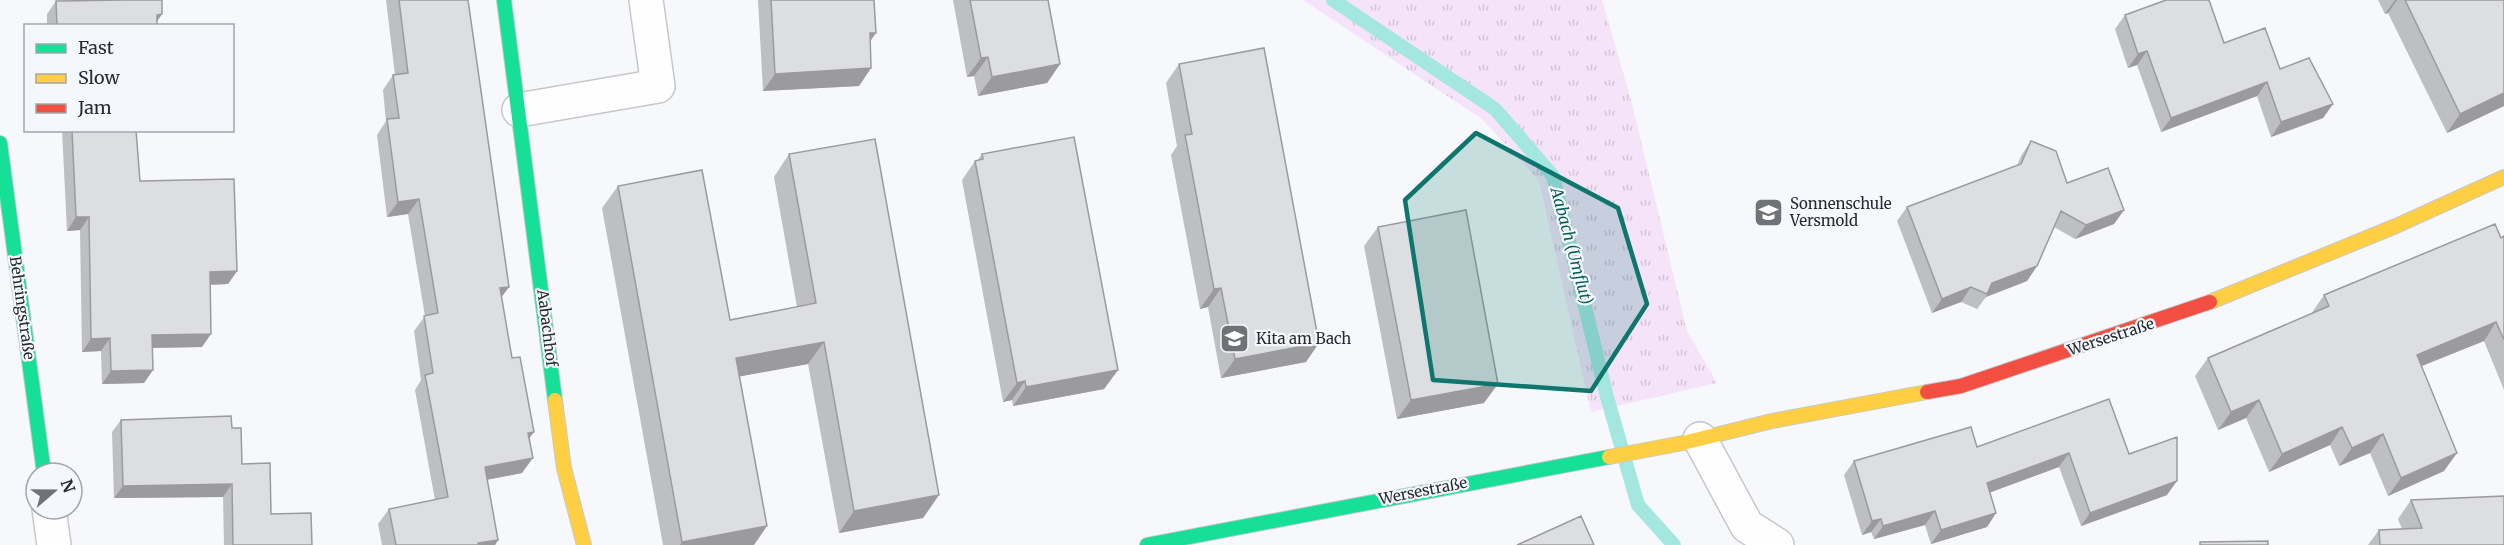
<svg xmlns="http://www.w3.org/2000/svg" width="2504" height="545" font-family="Merriweather,serif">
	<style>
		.grass { fill: url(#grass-tufts) }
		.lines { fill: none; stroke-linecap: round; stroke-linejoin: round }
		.stream { stroke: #a4e6e0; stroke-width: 14 }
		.street-casing { stroke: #c6c8cb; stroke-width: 36 }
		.fast-casing { stroke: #c6c8cb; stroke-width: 16 }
		.slow-casing { stroke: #c6c8cb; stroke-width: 16 }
		.jam-casing { stroke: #c6c8cb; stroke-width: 16 }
		.street { stroke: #fefefe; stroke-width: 33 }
		.fast { stroke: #16e098; stroke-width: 14 }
		.slow { stroke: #ffcf43; stroke-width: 14 }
		.jam { stroke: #f24e42; stroke-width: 14 }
		.wall { fill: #bebfc2 }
		.shaded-wall { fill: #9b9b9e }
		.building { fill: #dddee2; stroke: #9b9b9e; stroke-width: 1.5 }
		.marked { fill: #0f766e; fill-opacity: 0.2; stroke: #0f766e; stroke-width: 4.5; stroke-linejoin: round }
		.labels { text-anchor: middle; stroke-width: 4.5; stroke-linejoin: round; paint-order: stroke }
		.poi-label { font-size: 15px; fill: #272b30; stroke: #f4f8fd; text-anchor: start }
		.street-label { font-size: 15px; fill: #272b30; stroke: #f4f8fd }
		.water-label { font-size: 16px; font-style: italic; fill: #095d56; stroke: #f4f8fd }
	</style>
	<defs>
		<pattern id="grass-tufts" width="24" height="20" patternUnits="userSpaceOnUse" patternTransform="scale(1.5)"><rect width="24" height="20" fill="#f5e4f9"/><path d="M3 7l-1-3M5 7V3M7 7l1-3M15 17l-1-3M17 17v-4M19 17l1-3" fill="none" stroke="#d2c4d6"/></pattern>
	</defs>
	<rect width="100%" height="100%" fill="#f6f8fb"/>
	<path class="grass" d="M1303,0H1602L1630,96L1687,331L1717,383L1591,412L1539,180L1482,119Z"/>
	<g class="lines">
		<path class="stream" d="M1333,0L1495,109L1553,176L1607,397L1638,505L1674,545"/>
		<defs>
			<path id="street" d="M519,110L658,86L646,0
				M1700,439L1747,526L1777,545
				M49,509L54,545"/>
			<path id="fast" d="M504,0L555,400
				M0,143L44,473
				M1147,545L1609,457"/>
			<path id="slow" d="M2210,302L2396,226L2504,177
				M555,400L564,468L584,545
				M1609,457L1683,443L1772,421L1927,392"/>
			<path id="jam" d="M1927,392L1961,386L2210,302"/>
		</defs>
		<use href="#street" class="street-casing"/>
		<use href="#fast" class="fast-casing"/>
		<use href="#slow" class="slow-casing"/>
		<use href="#jam" class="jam-casing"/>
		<use href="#street" class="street"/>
		<use href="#fast" class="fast"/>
		<use href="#slow" class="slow"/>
		<use href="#jam" class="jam"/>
	</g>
	<path class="wall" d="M386,0H468L509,287L501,297L512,358L529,439L522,473L487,480L498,540L495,545H382L378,524L389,509L435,500L415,390L421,380L414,331L425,316L408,214L387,217L377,135L386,121L383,90L393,75H395Z
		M758,0H874L870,42L871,68L859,86L763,91Z
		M953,0H1048L1060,64L1047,83L978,96L974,76L967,77Z
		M2378,0H2504V106L2447,133L2388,13L2385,14Z
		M56,1L162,14L157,21V26H47V14Z
		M2125,15L2224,43L2333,104L2323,118L2271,137L2257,96L2161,132L2137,65L2128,68L2115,29Z
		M1179,64L1306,362L1221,378L1208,307L1200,309L1171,155L1177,146L1166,83Z
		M62,130H136L140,181L237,271L228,284L210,285L202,347L153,348V370L144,383L102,384L101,351L82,352L80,230L67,231Z
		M2031,141L2067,183L2124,210L2114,224L2075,239L2054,227L2037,266L2027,281L1986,297L1977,309L1961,302L1932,313L1897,221L1907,207L2017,166L2021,156Z
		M789,154L939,495L923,518L839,533L808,364L740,376L754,545H663L602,208L618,186L730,320L797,307L774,177Z
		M982,154L1118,370L1104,389L1013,406L1012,400L1003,402L962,180L975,161H977Z
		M1378,227L1484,403L1397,419L1364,246Z
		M2504,236V390L2484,341L2422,366L2444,471L2388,496L2370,453L2339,466L2330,445L2269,472L2246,418L2218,430L2195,376L2208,358L2311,314L2324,295Z
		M121,420L232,428L242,464L271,514L312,545H224L223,497L114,498L112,432Z
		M1977,447L2129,454L2167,495L2081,526L2059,467L1990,492L1996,513L1987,527L1931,544L1925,525L1874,539L1871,532L1862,535L1844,475L1854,461Z
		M2411,500L2504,545H2368L2379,530L2402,529L2398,519Z"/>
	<path class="shaded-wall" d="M2395,0H2397L2388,13L2385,14Z
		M162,14L154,26L157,15Z
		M870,33H876L864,50Z
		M2147,51L2137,65L2128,68L2138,54Z
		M988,57L974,76L967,77L981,58Z
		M1060,64L1047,83L978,96L992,77Z
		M871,68L859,86L763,91L775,74Z
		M2267,82L2257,96L2161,132L2171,118Z
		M2504,93V106L2447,133L2460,114Z
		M2333,104L2323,118L2271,137L2281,122Z
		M419,199L408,214L387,217L398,202Z
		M2124,210L2114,224L2075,239L2086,225Z
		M76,217H89L80,230L67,231Z
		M2037,266L2027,281L1986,297L1992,283Z
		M237,271L228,284L201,285L210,272Z
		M509,287L498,302L500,288Z
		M1971,287L1961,302L1932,313L1942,299Z
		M1221,288L1208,307L1200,309L1214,289Z
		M2496,322L2484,341L2404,373L2417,355Z
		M211,334L202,347L143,348L152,335Z
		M110,338L101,351L82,352L91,339Z
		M824,342L808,364L721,380L736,358Z
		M1319,343L1306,362L1221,378L1235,359Z
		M153,370L144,383L102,384L111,371Z
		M1118,370L1104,389L1013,406L1026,387Z
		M1025,381L1012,400L1003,402L1017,383Z
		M1498,384L1484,403L1397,419L1411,400Z
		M2259,400L2246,418L2218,430L2231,412Z
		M2342,427L2330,445L2269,472L2282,454Z
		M534,432L523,447L528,433Z
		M2383,434L2370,453L2339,466L2352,448Z
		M2069,453L2059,467L1978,497L1987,483Z
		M2457,453L2444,471L2388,496L2401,478Z
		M533,458L522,473L474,482L485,467Z
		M2177,481L2167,495L2081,526L2090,513Z
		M232,484L223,497L114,498L123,486Z
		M939,495L923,518L839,533L854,511Z
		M1935,511L1925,525L1874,539L1883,526Z
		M1996,513L1987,527L1931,544L1941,530Z
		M1881,519L1871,532L1862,535L1872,521Z
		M767,526L754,545H680L682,542Z
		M498,540L495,545H477L478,543Z"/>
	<path class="building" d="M127,0H162V14L157,15V26H57L56,1Z
		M399,0H468L509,287L500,288L512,358L520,357L534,432L528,433L533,458L485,467L498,540L478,543L479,545H396L389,509L448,497L425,375L433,373L424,316L438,313L419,199L398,202L387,119L399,118L393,75L408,73Z
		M771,0H874L876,33H870L871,68L775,74Z
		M970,0H1048L1060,64L992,77L988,57L981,58Z
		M2166,0H2209L2224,43L2265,28L2280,69L2309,58L2333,104L2281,122L2267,82L2171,118L2147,51L2138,54L2125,15Z
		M2405,0H2504V93L2460,114Z
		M1264,48L1319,343L1235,359L1221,288L1214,289L1185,135L1192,134L1179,64Z
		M72,130H136L140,181L234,179L237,271L210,272L211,334L152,335L153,370L111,371L110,338L91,339L89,217H76Z
		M1074,137L1118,370L1026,387L1025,381L1017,383L975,161L983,159L982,154Z
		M875,139L939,495L854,511L824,342L736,358L767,526L682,542L618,186L702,170L730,320L816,303L789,154Z
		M2031,141L2056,151L2067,183L2108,168L2124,210L2086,225L2061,211L2037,266L1992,283L1987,294L1971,287L1942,299L1907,207L2021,164Z
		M1466,210L1498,384L1411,400L1378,227Z
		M2495,224L2501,238L2504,236V340L2496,322L2417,355L2457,453L2401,478L2383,434L2352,448L2342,427L2282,454L2259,400L2231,412L2208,358L2329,306L2324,295Z
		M2109,399L2129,454L2177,437V481L2090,513L2069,453L1987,483L1996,513L1941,530L1935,511L1883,526L1881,519L1872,521L1854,461L1971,427L1977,447Z
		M231,416L232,428H241L242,464L270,463L271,514L311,513L312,545H233L232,484L123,486L121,420Z
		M2504,496V545H2380L2379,530L2422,528L2411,500Z
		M1581,516L1594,545H1517Z
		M2268,541V545H2200V542Z"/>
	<path class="marked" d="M1476,133L1618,208L1647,304L1591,391L1433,380L1405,200Z"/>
	<defs>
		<symbol id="school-square" viewBox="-11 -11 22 22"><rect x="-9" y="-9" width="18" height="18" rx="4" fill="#6f7377" stroke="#f4f8fd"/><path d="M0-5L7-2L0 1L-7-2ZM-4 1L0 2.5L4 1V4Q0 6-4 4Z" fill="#fff"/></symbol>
	</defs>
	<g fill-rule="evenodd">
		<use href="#school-square" x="1752" y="196" width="33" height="33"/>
		<use href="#school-square" x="1218" y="322" width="33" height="33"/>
	</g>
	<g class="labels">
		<g class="poi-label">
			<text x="1790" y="209">Sonnenschule<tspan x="1790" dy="17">Versmold</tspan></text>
			<text x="1256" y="344">Kita am Bach</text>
		</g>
		<g class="street-label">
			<text transform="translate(22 308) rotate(82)" y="5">Behringstraße</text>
			<text transform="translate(547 328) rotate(83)" y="5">Aabachhof</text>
			<text transform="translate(2111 337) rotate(-18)" y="5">Wersestraße</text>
			<text transform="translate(1423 491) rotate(-11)" y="5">Wersestraße</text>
		</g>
		<g class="water-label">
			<text transform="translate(1572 246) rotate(75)" y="6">Aabach (Umflut)</text>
		</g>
	</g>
	<rect x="24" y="24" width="210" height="108" fill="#f4f8fd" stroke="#a2a6ab" stroke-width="1.5"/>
	<rect x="36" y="44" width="30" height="9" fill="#16e098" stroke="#a2a6ab" stroke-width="1.5"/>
	<text x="78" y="54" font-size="18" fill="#272b30">Fast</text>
	<rect x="36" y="74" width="30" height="9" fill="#ffcf43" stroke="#a2a6ab" stroke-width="1.5"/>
	<text x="78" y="84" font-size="18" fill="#272b30">Slow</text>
	<rect x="36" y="104" width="30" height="9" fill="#f24e42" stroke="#a2a6ab" stroke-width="1.5"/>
	<text x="78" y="114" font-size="18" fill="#272b30">Jam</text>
	<g transform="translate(54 491) rotate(70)"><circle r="28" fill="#f4f8fd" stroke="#a2a6ab" stroke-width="1.5"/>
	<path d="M0-4.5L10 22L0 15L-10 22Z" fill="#6f7377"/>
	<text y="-9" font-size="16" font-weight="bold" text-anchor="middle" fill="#272b30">N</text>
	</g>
</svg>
